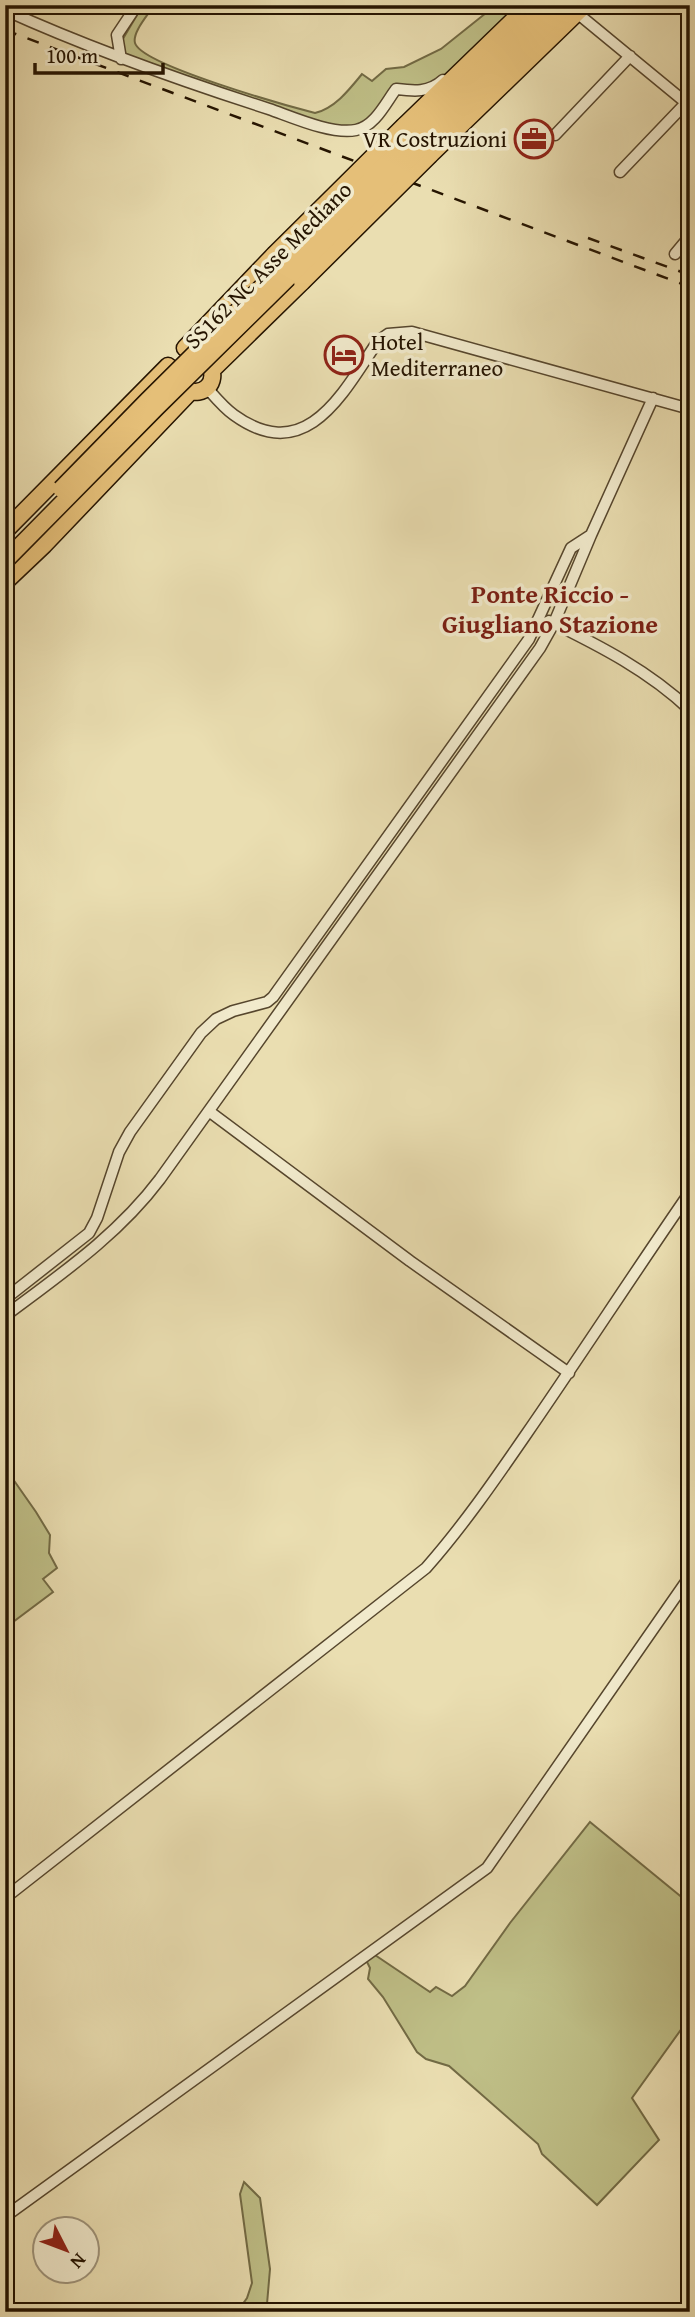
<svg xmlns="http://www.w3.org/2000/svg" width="695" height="2317" font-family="'Gentium Book Plus',serif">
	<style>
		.green { fill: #bfbf87; stroke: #726a44; stroke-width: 2 }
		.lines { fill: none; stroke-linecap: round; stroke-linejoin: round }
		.minor-casing { stroke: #56462d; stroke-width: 13 }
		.primary-casing { stroke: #251401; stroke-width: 19 }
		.trunk-casing { stroke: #251401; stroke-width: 19 }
		.minor { stroke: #f1eacc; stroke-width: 10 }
		.primary { stroke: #e5bf78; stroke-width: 16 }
		.trunk { stroke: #e5bf78; stroke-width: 16 }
		.rail { stroke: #251401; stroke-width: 2.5; stroke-dasharray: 12 12; stroke-linecap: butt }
		.primary-bridge-casing { stroke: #251401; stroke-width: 19; stroke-linecap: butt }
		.trunk-bridge-casing { stroke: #251401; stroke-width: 19; stroke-linecap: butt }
		.primary-bridge { stroke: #e5bf78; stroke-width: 16 }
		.trunk-bridge { stroke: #e5bf78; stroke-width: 16 }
		.labels { text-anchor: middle; stroke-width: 7; stroke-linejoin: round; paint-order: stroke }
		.poi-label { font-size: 23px; fill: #251401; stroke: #f1eacc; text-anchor: end }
		.street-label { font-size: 23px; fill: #251401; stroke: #f1eacc }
		.quarter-label { font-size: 26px; font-weight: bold; fill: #7a1f14; stroke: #f1eacc }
	</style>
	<rect width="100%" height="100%" fill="#eadeb1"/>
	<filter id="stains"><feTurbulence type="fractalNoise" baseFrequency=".00286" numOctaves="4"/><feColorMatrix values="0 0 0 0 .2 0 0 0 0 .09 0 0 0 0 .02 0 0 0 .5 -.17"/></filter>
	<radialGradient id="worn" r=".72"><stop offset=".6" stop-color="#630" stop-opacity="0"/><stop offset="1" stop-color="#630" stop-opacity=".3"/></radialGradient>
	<path class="green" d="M143,5H154C149,14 132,32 135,43C141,65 288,106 315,113C335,108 349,90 362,74L372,81L386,69L404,67L441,49L496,5H515L510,19L437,83L432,86H404L363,125L340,127L284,113L125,57L121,42Z
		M8,1472L36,1512L50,1535L49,1553L57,1568L43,1579L53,1592L5,1628V1474Z
		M590,1822L690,1904V2017L632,2098L659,2140L597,2205L542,2154L538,2144L449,2066L426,2059L417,2052L383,1997L368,1979L370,1968L366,1960L372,1953L430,1992L436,1987L452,1996L465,1986L510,1923Z
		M244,2182L260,2198L270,2269L267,2304L261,2312H237L247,2298L252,2283L240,2194Z"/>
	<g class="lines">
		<defs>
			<path id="minor" d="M5,10C91,49 179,80 269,109C292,117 332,135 356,130C375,126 385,104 396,89C413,91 429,93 443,80
				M577,13L690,106
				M121,59L117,35L137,5
				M555,135L630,56
				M620,172L686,103
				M675,254L690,236
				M207,388C215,397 224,408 234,415C306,467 343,393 378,341L388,334L412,332L690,409
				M591,535L653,398
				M549,621C600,646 649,671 690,710
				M210,1112L410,1261L569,1373
				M5,1299L89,1233L97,1218L119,1152L130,1132L201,1033L216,1019L233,1011L267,1002L273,997L529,639L571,548L591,535L554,623L540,648L160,1179C118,1235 61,1274 5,1316
				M5,1898L426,1568C463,1526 494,1481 525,1436C581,1355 634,1273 690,1192
				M10,2213L487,1868L690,1576"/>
			<path id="primary" d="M404,126L529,5
				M430,155L585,5
				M185,348L274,255
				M212,370L302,282
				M186,390C204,397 218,383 210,365
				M5,531L168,366
				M5,582L44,545L190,392"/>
			<path id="trunk" d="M413,137L547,5
				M422,146L567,5"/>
		</defs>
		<use href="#minor" class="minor-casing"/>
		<use href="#primary" class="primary-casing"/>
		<use href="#trunk" class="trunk-casing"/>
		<use href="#minor" class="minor"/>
		<use href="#primary" class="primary"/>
		<use href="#trunk" class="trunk"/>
		<path class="rail" d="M5,30L690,287
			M588,238L690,275"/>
		<defs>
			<path id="primary-bridge" d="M274,255L404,126
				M302,282L430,155"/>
			<path id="trunk-bridge" d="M61,489L147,401L413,137
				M5,561L156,408L422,146"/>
		</defs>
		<use href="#primary-bridge" class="primary-bridge-casing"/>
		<use href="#trunk-bridge" class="trunk-bridge-casing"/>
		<use href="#primary-bridge" class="primary-bridge"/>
		<use href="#trunk-bridge" class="trunk-bridge"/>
	</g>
	<defs>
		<symbol id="office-ring" viewBox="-11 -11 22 22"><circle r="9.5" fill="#f1eacc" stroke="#8f2418" stroke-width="1.5"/><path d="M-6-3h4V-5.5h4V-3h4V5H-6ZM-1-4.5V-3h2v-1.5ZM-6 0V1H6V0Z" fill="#8f2418"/></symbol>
		<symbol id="hotel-ring" viewBox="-11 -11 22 22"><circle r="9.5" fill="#f1eacc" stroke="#8f2418" stroke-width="1.5"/><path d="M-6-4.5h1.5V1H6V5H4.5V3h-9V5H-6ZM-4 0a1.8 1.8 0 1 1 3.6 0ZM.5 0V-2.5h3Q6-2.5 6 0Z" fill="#8f2418"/></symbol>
	</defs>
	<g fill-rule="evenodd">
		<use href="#office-ring" x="512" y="117" width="44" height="44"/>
		<use href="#hotel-ring" x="322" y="333" width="44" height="44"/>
	</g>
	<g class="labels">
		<g class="poi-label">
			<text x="507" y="147">VR Costruzioni</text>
			<text x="371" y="350" text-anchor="start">Hotel<tspan x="371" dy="26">Mediterraneo</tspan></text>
		</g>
		<g class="street-label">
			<text transform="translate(268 265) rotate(-45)" y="8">SS162 NC Asse Mediano</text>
		</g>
		<g class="quarter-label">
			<text x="550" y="603">Ponte Riccio -<tspan x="550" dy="30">Giugliano Stazione</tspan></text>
		</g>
	</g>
	<rect width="695" height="2317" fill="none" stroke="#eadeb1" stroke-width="28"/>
	<rect x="7" y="7" width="681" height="2303" fill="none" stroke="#251401" stroke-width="3.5"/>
	<rect x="14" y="14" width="667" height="2289" fill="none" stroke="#251401" stroke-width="2"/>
	<g transform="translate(66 2250) rotate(132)"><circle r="33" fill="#f1eacc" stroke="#9f947b" stroke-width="2"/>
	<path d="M0-5L12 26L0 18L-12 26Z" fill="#8f2418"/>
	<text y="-10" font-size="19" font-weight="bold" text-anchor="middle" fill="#251401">N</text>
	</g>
	<path d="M35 63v10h128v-10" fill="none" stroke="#251401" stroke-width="3.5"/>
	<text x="46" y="63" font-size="21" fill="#251401" stroke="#f1eacc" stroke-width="5" paint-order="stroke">100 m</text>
	<rect width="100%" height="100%" filter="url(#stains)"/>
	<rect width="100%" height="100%" fill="url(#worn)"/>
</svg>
